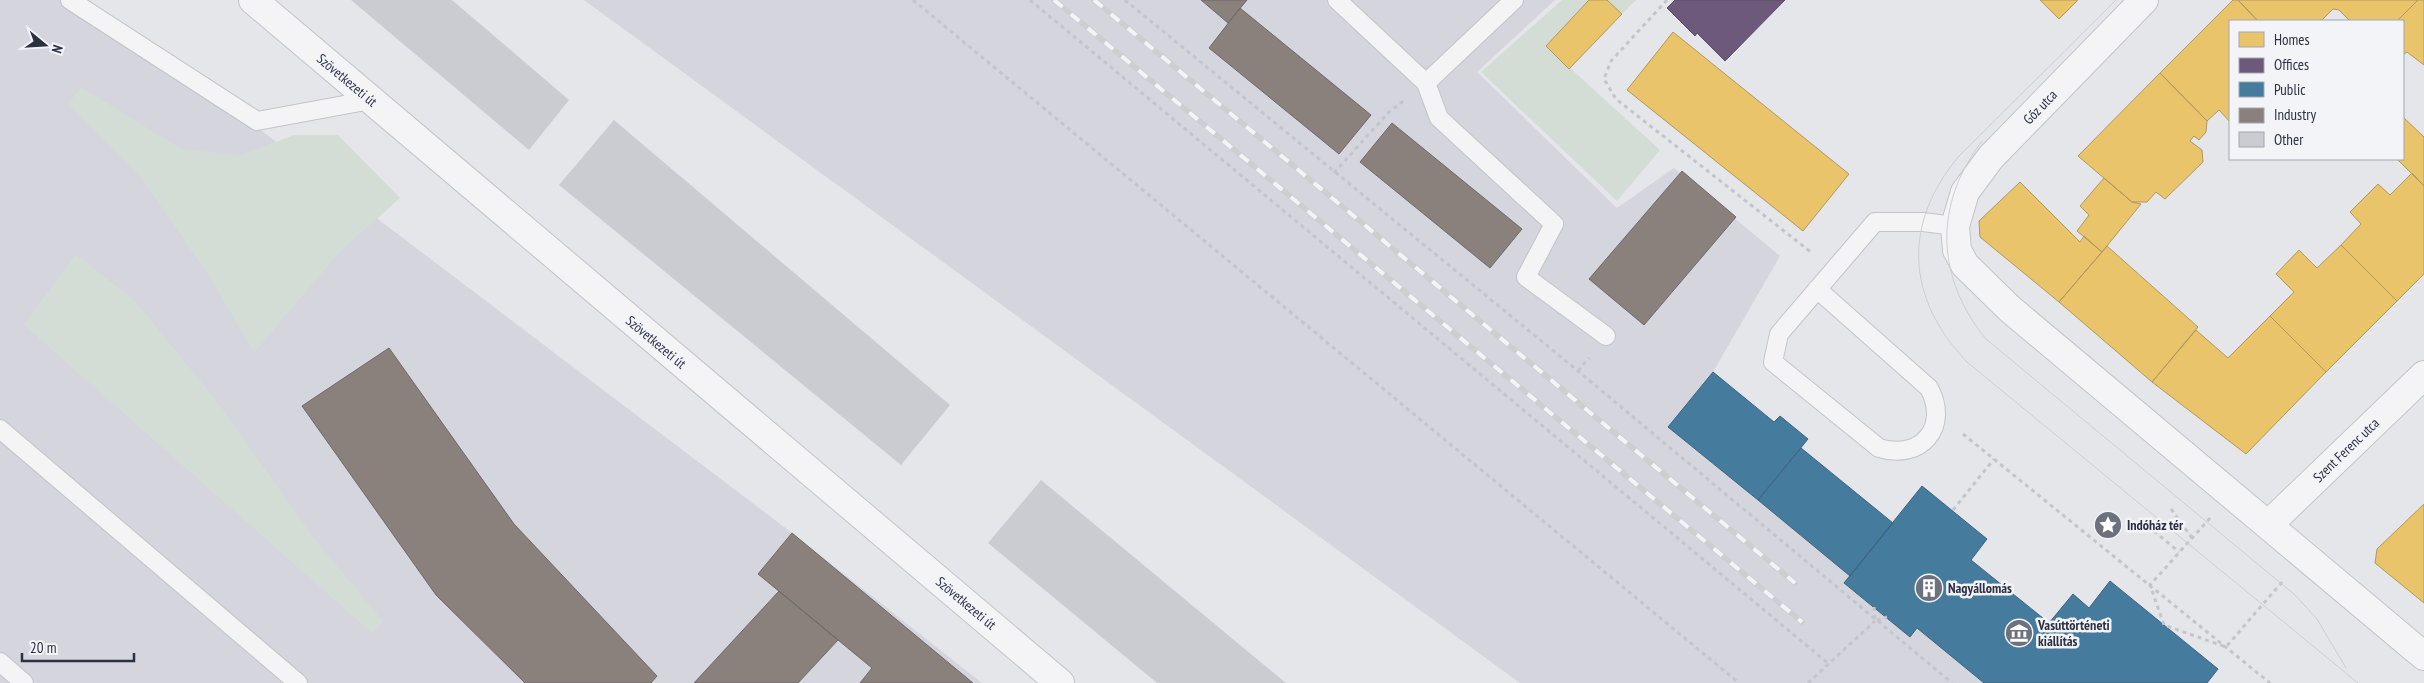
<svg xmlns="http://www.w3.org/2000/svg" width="2424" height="683" font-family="'PT Sans Narrow',sans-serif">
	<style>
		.built { fill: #d4d5dd }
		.green { fill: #d4dcd6 }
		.homes { fill: #e9c46a; stroke: #b0985e }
		.offices { fill: #6d597a; stroke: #5a4d6a }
		.public { fill: #457b9d; stroke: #3e6482 }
		.industry { fill: #8a817c; stroke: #6e696b }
		.building { fill: #cbccd1 }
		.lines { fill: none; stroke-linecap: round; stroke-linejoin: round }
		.service-casing { stroke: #c3c4c8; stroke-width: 20 }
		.minor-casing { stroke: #c3c4c8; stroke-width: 30 }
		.path { stroke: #c4c4c9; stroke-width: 3; stroke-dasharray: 4 4; stroke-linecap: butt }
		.service { stroke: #f4f4f6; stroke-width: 18 }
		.minor { stroke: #f4f4f6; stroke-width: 28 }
		.tram { stroke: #ceced1; stroke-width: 1 }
		.rail-casing { stroke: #ceced1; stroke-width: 5.5 }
		.rail { stroke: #f3f4f8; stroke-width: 4; stroke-dasharray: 11; stroke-linecap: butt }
		.labels { text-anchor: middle; stroke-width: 5; stroke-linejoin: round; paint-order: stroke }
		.street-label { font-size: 14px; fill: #2c3043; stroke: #f3f4f8 }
		.poi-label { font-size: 14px; font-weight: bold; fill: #2c3043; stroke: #f3f4f8; text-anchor: start }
	</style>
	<rect width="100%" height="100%" fill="#e5e6ea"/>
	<path class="built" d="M0,0H89L792,533L982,683H0Z
		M584,0H1555L1477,72L1617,208L1674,168L1780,256L1713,372L1774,422L1780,416L1808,439L1802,448L1892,523L1922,486L1987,539L1971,560L2049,623L2073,594L2089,608L2110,581L2218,669L2207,683H1520Z"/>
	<path class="green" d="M1562,0H1589L1546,46L1660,150L1617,201L1481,72Z
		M1607,0H1636L1622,14Z
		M81,87L180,148L238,156L294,135H338L400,198L339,253L254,353L212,281L141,177L68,104Z
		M76,254L136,302L219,404L313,537L383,621L373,634L24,325Z"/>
	<path class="homes" d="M1589,0H1607L1622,14L1569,69L1546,46Z
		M2040,0H2078L2059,19Z
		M2233,0H2238L2258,21H2230V122L2219,110L2207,121L2160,73Z
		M2238,0H2418L2397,21H2350L2339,10L2333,9L2321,21H2258Z
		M2418,0H2424V65L2407,52L2403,55V21H2397Z
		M1673,32L1849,174L1803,231L1627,90Z
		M2160,73L2207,121L2206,132L2199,140L2194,136L2190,141L2202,150L2203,162L2165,199L2156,192L2147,202H2132L2078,156Z
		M2403,117L2424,137V186L2397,159H2403Z
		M2412,173L2424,186V274L2397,301L2341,245L2361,224L2350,212L2378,184L2390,195Z
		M2104,178L2132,202L2141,204L2102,252L2077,231L2089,215L2080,206Z
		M2020,182L2080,242L2084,236L2102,252L2059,302L1980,237L1979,221Z
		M2341,245L2397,301L2326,372L2270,316L2294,292L2276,274L2299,250L2317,268Z
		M2107,246L2198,327L2152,382L2059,302Z
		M2270,316L2326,372L2246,454L2152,382L2196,330L2228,358Z
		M2424,504V603L2375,563L2377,549Z"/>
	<path class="offices" d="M1675,0H1785L1725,61L1697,33L1695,36L1667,8Z"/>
	<path class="public" d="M1713,372L1774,422L1780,416L1808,439L1758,500L1668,427Z
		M1801,448L1893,523L1850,576L1758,500Z
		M1922,486L1987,539L1971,560L2049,623L2073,594L2089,608L2110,581L2218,669L2207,683H1984L1917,628L1910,637L1844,583Z"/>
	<path class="industry" d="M1201,0H1247L1228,23Z
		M1240,8L1371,115L1339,154L1209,48Z
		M1392,123L1522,229L1490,268L1360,162Z
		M1682,171L1736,217L1644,325L1589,279Z
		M389,348L514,524L657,676L651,683H525L436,595L302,406Z
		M792,533L973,683H860L872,668L758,574Z
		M779,591L838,640L798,683H694Z"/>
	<path class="building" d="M351,0H452L569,100L529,150Z
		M614,120L950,405L901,465L559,185Z
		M1041,480L1286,683H1157L988,543Z"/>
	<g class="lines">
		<defs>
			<path id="service" d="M70,0L257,121L371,100
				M1337,0L1426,83L1439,118L1554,224L1526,277L1606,336
				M1426,83L1514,0
				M1817,289L1929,388C1950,427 1921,461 1879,448L1773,362L1779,334L1875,222H1923L1955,226
				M0,429L298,683
				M0,662L24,683"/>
			<path id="minor" d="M253,0L1060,683
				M2144,0L1991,157L1965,192L1955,226L1957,250L1965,265L2010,309L2424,656
				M2268,525L2424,375"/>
		</defs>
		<use href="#service" class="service-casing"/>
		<use href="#minor" class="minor-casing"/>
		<path class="path" d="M913,0L1739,683
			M1030,0L1829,664
			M1125,0L1578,371L1952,683
			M1667,0L1611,61L1604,79L1616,99L1812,253
			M1334,173L1388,113L1403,101
			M1578,371L1589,358
			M1963,434L2270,683
			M2171,509L2192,538
			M1953,510L1994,459
			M2210,518L2150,585L2164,625L2226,647L2282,582
			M2154,531L2179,552
			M1874,607L1875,621L1887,617
			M1808,683L1875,621"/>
		<use href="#service" class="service"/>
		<use href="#minor" class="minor"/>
		<path class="tram" d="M2116,0L1959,156C1902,224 1906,298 1967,362L2358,683
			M1982,141C1933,205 1936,278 1986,339L2295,595L2317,619L2346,668"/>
		<defs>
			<path id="rail" d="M1054,0L1802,622
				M1094,0L1795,583"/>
		</defs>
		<use href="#rail" class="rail-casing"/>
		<use href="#rail" class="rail"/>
	</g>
	<defs>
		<symbol id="sight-disc" viewBox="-11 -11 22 22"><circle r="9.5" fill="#6d707d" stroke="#f3f4f8"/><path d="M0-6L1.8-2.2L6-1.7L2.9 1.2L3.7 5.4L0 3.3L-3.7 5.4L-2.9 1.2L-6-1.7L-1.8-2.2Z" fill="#fff"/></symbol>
		<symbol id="building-disc" viewBox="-11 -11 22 22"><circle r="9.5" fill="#6d707d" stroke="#f3f4f8"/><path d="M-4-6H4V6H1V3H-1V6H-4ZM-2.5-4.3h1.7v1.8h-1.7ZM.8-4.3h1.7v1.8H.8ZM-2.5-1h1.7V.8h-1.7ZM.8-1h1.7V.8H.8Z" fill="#fff"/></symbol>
		<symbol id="museum-disc" viewBox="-11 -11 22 22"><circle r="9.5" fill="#6d707d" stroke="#f3f4f8"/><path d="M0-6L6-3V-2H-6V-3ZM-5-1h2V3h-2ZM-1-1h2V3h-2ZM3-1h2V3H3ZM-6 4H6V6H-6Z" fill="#fff"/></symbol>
	</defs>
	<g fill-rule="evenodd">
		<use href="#sight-disc" x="2092" y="509" width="32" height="32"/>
		<use href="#building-disc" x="1913" y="572" width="32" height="32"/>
		<use href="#museum-disc" x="2003" y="617" width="32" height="32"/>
	</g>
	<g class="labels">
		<g class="street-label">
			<text transform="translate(347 80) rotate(40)" y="5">Szövetkezeti út</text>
			<text transform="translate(2040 107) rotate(-46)" y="5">Gőz utca</text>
			<text transform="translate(656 342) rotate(40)" y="5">Szövetkezeti út</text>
			<text transform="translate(2346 450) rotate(-44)" y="5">Szent Ferenc utca</text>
			<text transform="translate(966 603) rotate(40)" y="5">Szövetkezeti út</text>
		</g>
		<g class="poi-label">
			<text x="2127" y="530">Indóház tér</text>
			<text x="1948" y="593">Nagyállomás</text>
			<text x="2038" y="630">Vasúttörténeti<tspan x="2038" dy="16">kiállítás</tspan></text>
		</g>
	</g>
	<rect x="2229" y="20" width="175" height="140" fill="#f3f4f8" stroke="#a3a6b0"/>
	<rect x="2239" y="32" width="25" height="15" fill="#e9c46a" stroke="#a3a6b0"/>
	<text x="2274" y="45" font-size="15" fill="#2c3043">Homes</text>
	<rect x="2239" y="58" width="25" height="15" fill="#6d597a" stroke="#a3a6b0"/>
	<text x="2274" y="70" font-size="15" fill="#2c3043">Offices</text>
	<rect x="2239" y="82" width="25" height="15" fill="#457b9d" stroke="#a3a6b0"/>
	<text x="2274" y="95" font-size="15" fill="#2c3043">Public</text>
	<rect x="2239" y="108" width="25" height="15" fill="#8a817c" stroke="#a3a6b0"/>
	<text x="2274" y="120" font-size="15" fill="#2c3043">Industry</text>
	<rect x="2239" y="132" width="25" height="15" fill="#cbccd1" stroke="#a3a6b0"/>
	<text x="2274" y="145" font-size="15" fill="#2c3043">Other</text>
	<g transform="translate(45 45) rotate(108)" stroke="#f3f4f8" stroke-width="4" paint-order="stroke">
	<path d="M0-4L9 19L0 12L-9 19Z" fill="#2c3043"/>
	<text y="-8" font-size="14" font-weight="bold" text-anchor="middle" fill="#2c3043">N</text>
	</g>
	<path d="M22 653v8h112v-8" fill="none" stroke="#2c3043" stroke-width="2.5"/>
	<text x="30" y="653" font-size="15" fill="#2c3043" stroke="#f3f4f8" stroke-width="4" paint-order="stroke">20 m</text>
</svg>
